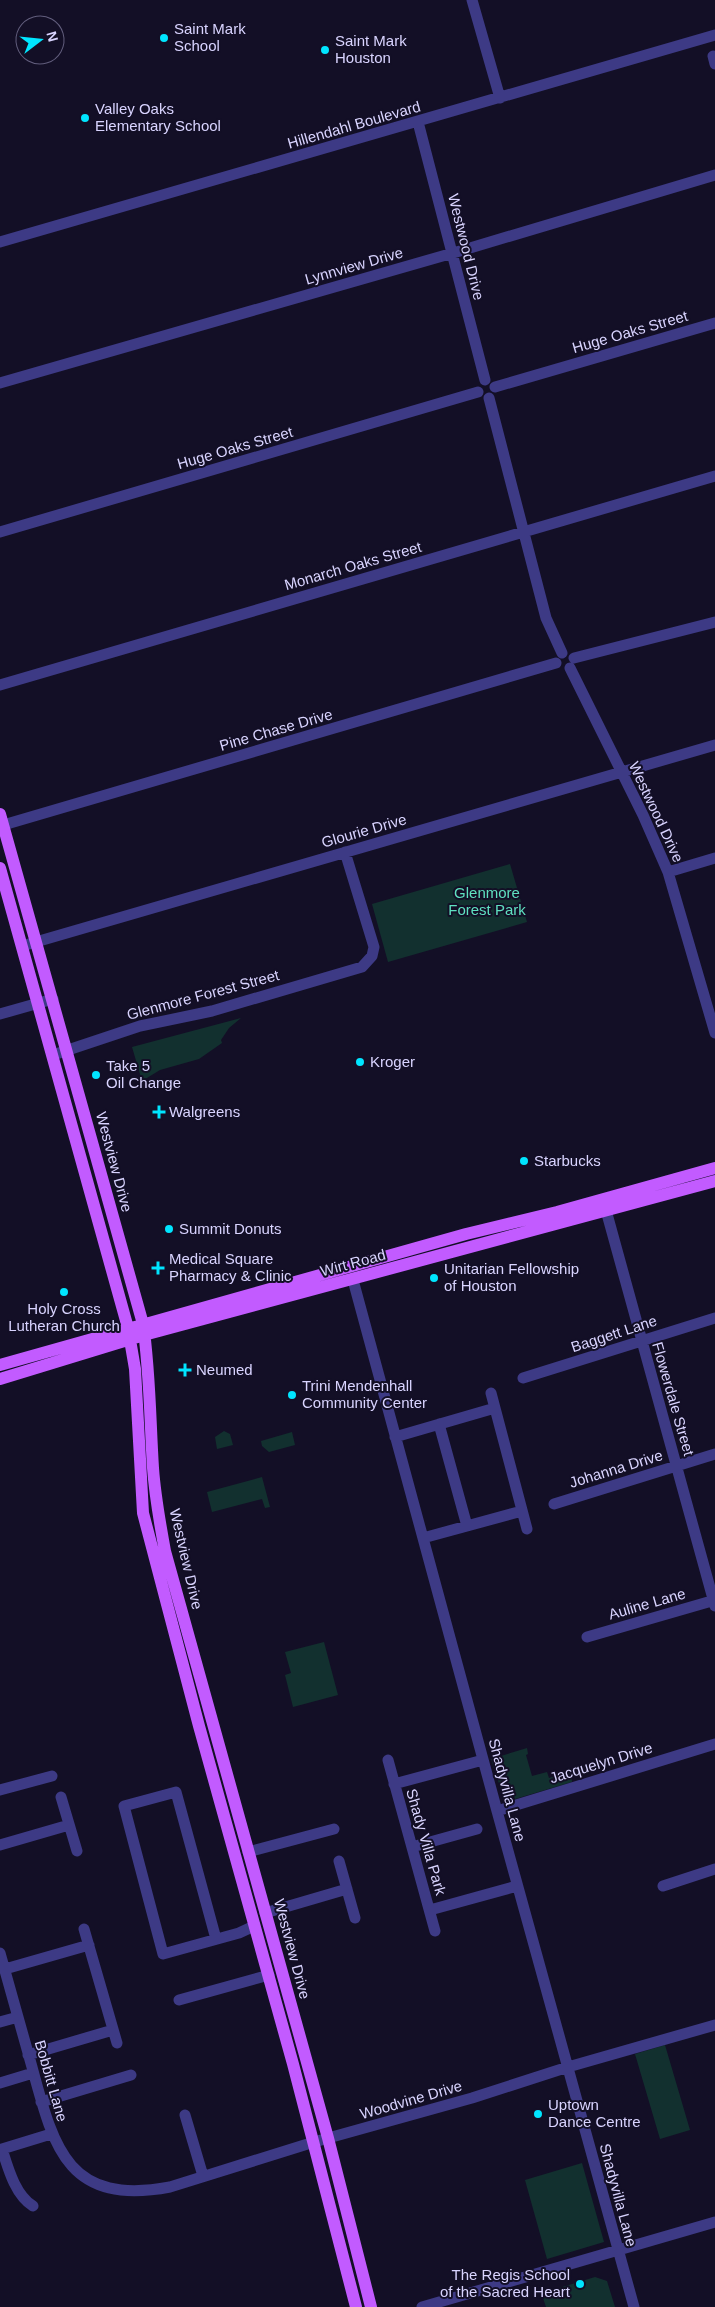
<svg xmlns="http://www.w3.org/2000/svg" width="715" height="2307" font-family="Helvetica,sans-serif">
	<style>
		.green { fill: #12302f }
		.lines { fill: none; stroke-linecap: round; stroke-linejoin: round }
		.minor { stroke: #3d3a85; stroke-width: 11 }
		.major { stroke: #c25bff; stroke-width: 12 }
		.poi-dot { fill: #00e5ff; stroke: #130f26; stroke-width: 2 }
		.labels { text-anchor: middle; stroke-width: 4; stroke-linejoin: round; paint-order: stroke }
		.poi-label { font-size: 15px; fill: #d9d4ff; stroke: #130f26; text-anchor: start }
		.street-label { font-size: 15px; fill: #d9d4ff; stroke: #130f26 }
		.park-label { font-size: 15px; fill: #5fe0c0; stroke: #130f26 }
	</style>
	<rect width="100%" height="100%" fill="#130f26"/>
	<path class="green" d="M510,864L527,922L388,962L372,904Z
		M241,1018L229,1028L221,1040L222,1043L199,1059L160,1070L142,1081L132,1047Z
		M224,1431L230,1434L233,1445L217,1449L215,1437Z
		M292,1432L295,1445L269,1452L262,1446L261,1441Z
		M262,1477L270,1507L265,1508L262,1499L212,1512L207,1492Z
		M324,1642L338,1695L293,1707L285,1675L291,1673L285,1652Z
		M527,1748L528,1754L526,1755L532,1776L547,1772L549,1778L571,1771L572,1782L515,1799L514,1796H503L491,1759Z
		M665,2045L690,2130L660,2139L635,2054Z
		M582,2163L604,2242L547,2259L525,2180Z
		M595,2277L607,2281L615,2307H546L543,2298L546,2292Z"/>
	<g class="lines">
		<path class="minor" d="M472,0L500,98
			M713,56L715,64
			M418,122L485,380
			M0,242L715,35
			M0,383L460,251L715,175
			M495,387L715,323
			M489,398L546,618L562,653
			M0,532L478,392
			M574,658L715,622
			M570,668L643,815L668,872L715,1033
			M0,685L715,476
			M0,826L556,663
			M668,872L715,858
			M22,946L715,745
			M0,1014L53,999
			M53,1055L140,1026L212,1011L362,967L372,956L374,947L345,852
			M604,1203L715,1606
			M353,1280L497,1811L634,2307
			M523,1378L715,1318
			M491,1393L527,1529
			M439,1424L467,1526
			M395,1437L495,1408
			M554,1504L715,1454
			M423,1538L522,1511
			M587,1637L715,1600
			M388,1760L435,1931
			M394,1784L483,1760
			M0,1790L52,1776
			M61,1797L77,1851
			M497,1811L715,1744
			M0,1845L69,1825
			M412,1847L477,1829
			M248,1852L334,1829
			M339,1861L355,1918
			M663,1886L715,1869
			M430,1910L517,1886
			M265,1913L347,1889
			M84,1929L117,2043
			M216,1939L176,1792L124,1806L163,1954L239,1933L254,1926
			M0,1953C11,1991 21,2029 32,2067C54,2149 68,2206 170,2187L314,2142L472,2098L568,2067L715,2025
			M5,1969L89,1945
			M179,2000L269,1975
			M0,2022L18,2017
			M28,2055L113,2030
			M0,2083L33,2073
			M41,2102L131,2075
			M185,2115L203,2176
			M33,2206C15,2195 8,2168 2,2149L51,2134
			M422,2307L715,2222"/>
		<path class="major" d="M0,814L143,1324C150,1372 150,1420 153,1468C155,1496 160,1524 165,1551L328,2138L371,2307
			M0,868L128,1328L135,1369L143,1513L199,1726L293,2064L356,2307
			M0,1365L466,1234L557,1212L715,1168
			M0,1379L144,1335L715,1181"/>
	</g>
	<g class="poi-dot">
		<circle cx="164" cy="38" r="5"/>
		<circle cx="325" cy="50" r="5"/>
		<circle cx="85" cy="118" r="5"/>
		<circle cx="360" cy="1062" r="5"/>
		<circle cx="96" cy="1075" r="5"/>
		<path d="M156.5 1104.5h5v5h5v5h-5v5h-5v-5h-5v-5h5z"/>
		<circle cx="524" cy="1161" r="5"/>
		<circle cx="169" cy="1229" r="5"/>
		<path d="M155.5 1260.5h5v5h5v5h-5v5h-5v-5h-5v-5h5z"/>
		<circle cx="434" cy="1278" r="5"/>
		<circle cx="64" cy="1292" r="5"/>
		<path d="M182.5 1362.5h5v5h5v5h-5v5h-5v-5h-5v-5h5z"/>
		<circle cx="292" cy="1395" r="5"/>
		<circle cx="538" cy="2114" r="5"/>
		<circle cx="580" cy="2284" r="5"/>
	</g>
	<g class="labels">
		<g class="poi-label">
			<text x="174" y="34">Saint Mark<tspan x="174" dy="17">School</tspan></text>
			<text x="335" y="46">Saint Mark<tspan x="335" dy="17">Houston</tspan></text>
			<text x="95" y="114">Valley Oaks<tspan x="95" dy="17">Elementary School</tspan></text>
			<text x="370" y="1067">Kroger</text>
			<text x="106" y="1071">Take 5<tspan x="106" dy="17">Oil Change</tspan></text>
			<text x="169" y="1117">Walgreens</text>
			<text x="534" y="1166">Starbucks</text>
			<text x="179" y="1234">Summit Donuts</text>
			<text x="169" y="1264">Medical Square<tspan x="169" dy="17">Pharmacy &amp; Clinic</tspan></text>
			<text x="444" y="1274">Unitarian Fellowship<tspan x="444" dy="17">of Houston</tspan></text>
			<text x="64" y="1314" text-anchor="middle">Holy Cross<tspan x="64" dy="17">Lutheran Church</tspan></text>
			<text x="196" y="1375">Neumed</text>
			<text x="302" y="1391">Trini Mendenhall<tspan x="302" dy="17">Community Center</tspan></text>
			<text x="548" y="2110">Uptown<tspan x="548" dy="17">Dance Centre</tspan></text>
			<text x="570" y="2280" text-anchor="end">The Regis School<tspan x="570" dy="17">of the Sacred Heart</tspan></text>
		</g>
		<g class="street-label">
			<text transform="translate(354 125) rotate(-16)" y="5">Hillendahl Boulevard</text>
			<text transform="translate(466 247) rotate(76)" y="5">Westwood Drive</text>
			<text transform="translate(354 266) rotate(-16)" y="5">Lynnview Drive</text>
			<text transform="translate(630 332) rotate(-16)" y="5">Huge Oaks Street</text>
			<text transform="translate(235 448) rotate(-16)" y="5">Huge Oaks Street</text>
			<text transform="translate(353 566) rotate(-16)" y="5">Monarch Oaks Street</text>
			<text transform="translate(276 730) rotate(-16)" y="5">Pine Chase Drive</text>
			<text transform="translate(656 812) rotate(65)" y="5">Westwood Drive</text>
			<text transform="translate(364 831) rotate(-16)" y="5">Glourie Drive</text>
			<text transform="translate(203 995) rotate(-15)" y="5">Glenmore Forest Street</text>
			<text transform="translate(114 1162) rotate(75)" y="5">Westview Drive</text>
			<text transform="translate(353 1263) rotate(-15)" y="5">Wirt Road</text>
			<text transform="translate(614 1334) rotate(-18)" y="5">Baggett Lane</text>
			<text transform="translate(673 1399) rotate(74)" y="5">Flowerdale Street</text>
			<text transform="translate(616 1469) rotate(-17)" y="5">Johanna Drive</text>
			<text transform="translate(186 1559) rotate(77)" y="5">Westview Drive</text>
			<text transform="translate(647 1604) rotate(-16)" y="5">Auline Lane</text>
			<text transform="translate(601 1763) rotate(-17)" y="5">Jacquelyn Drive</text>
			<text transform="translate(507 1790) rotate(75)" y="5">Shadyvilla Lane</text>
			<text transform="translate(426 1842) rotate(74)" y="5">Shady Villa Park</text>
			<text transform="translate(292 1949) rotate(75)" y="5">Westview Drive</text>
			<text transform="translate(51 2081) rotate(74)" y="5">Bobbitt Lane</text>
			<text transform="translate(411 2100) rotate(-16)" y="5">Woodvine Drive</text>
			<text transform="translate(618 2195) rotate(75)" y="5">Shadyvilla Lane</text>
		</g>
		<g class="park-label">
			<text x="487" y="898">Glenmore<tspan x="487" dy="17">Forest Park</tspan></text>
		</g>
	</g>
	<g transform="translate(40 40) rotate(74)"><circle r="24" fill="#130f26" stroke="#625e7d"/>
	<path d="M0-4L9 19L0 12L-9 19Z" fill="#00e5ff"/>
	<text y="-8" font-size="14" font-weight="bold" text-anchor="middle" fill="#d9d4ff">N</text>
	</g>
</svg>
